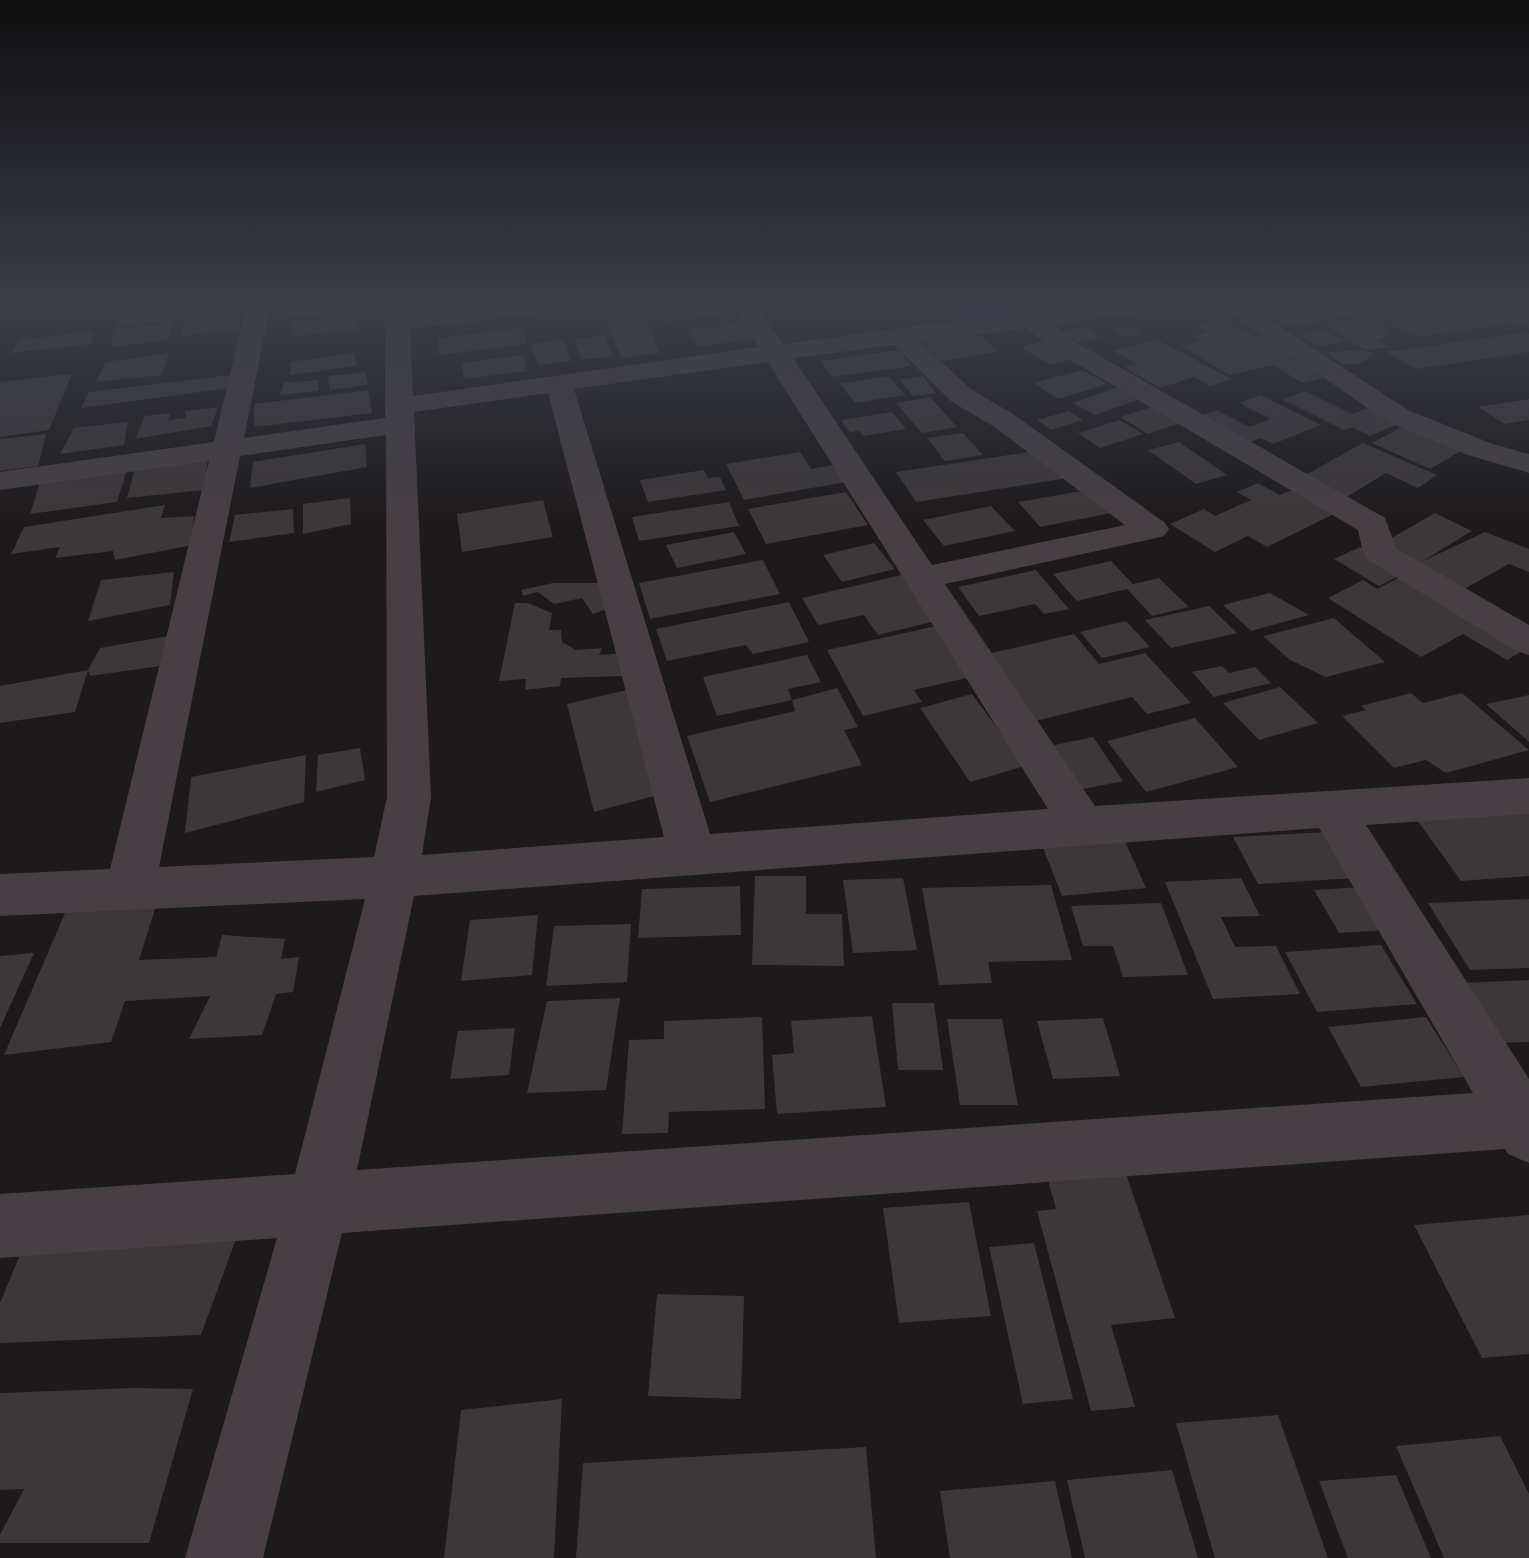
<svg xmlns="http://www.w3.org/2000/svg" width="1529" height="1558" font-family="Jost,sans-serif">
	<style>
		.green { fill: #292d35 }
		.building { fill: #3c3739 }
		.lines { fill: none; stroke-linecap: round; stroke-linejoin: round }
		.minor { fill: #473f44; fill-rule: evenodd }
	</style>
	<rect width="100%" height="100%" fill="#1d1a1b"/>
	<path class="green" d="M944,307H1073L959,321Z"/>
	<path class="building" d="M131,307H173V309L129,314Z
		M332,307H370V309L331,314Z
		M657,307H717L722,314L666,322Z
		M1303,307H1344L1357,314L1324,319Z
		M319,308L320,315L286,317L287,309Z
		M188,310L186,319L115,326L120,318Z
		M1485,310L1512,323L1416,337L1391,322Z
		M1303,312L1320,321L1290,326L1273,316Z
		M240,315L238,329L181,336L185,321Z
		M643,317L660,353L622,358L606,322Z
		M356,318L357,330L294,336L290,323Z
		M1368,318L1389,331L1384,339L1377,340L1389,347L1365,350L1324,323Z
		M1222,319L1253,336L1265,334L1339,374L1303,383L1273,365L1229,375L1181,346L1203,341L1193,335L1209,332L1197,325Z
		M173,323L168,340L110,347L115,329Z
		M742,323L753,339L698,347L688,330Z
		M1086,327L1101,338L1077,342L1063,331Z
		M1133,327L1142,334L1121,336L1113,329Z
		M522,328L526,344L439,355L437,338Z
		M1327,330L1347,342L1318,346L1298,334Z
		M94,331L91,344L11,353L19,340Z
		M975,332L999,351L942,361L920,341Z
		M1526,332L1529,334V352L1415,369L1387,352Z
		M604,335L613,356L582,360L574,339Z
		M1156,339L1232,379L1210,386L1194,377L1160,388L1124,367L1137,364L1113,351Z
		M563,340L571,361L538,365L531,344Z
		M1046,340L1075,358L1050,365L1021,347Z
		M898,350L912,366L832,377L820,361Z
		M1365,350L1374,354L1362,363L1344,365L1326,352Z
		M169,353L162,375L96,382L106,362Z
		M354,353L357,366L290,375V362Z
		M523,355L527,371L464,379L461,363Z
		M1082,370L1107,384L1058,399L1034,383Z
		M365,372L368,385L330,390L328,376Z
		M72,374L49,430L0,437V382Z
		M232,375L229,388L81,408L89,392Z
		M888,376L905,395L855,403L840,384Z
		M923,376L936,393L913,396L900,380Z
		M319,380L318,391L280,395L284,383Z
		M1118,387L1140,399L1095,415L1073,403Z
		M368,390L372,413L254,427V404Z
		M1305,391L1352,414L1371,407L1403,422L1370,436L1353,427L1344,430L1283,400Z
		M1261,395L1321,425L1273,444L1261,438L1247,443L1198,416L1217,410L1249,427L1270,419L1239,403Z
		M930,397L957,427L922,433L896,403Z
		M1529,399V420L1505,424L1478,407Z
		M1158,405L1186,421L1148,434L1120,417Z
		M218,407L211,426L135,439L145,416L171,413L168,420L186,418L185,411Z
		M1069,411L1083,420L1051,430L1037,420Z
		M892,412L906,429L863,436L859,431L850,432L841,420Z
		M1120,420L1143,434L1100,448L1078,433Z
		M128,422L124,445L60,454L74,428Z
		M1409,423L1466,448L1430,469L1372,443Z
		M963,433L983,455L945,461L927,438Z
		M46,434L38,466L0,471V439Z
		M1179,442L1227,475L1196,484L1148,450Z
		M1363,443L1437,475L1418,488L1386,473L1345,498L1302,477Z
		M365,444L367,467L250,488L253,462Z
		M800,452L811,469L835,465L846,482L744,500L726,464Z
		M1029,452L1068,478L916,502L896,472Z
		M208,458L204,490L127,498L135,468Z
		M127,469L117,502L30,514L40,482Z
		M704,470L708,478L720,477L726,490L648,502L640,480Z
		M1258,483L1280,495L1292,490L1336,513L1267,547L1248,536L1215,552L1170,524L1204,509L1215,516L1251,500L1237,492Z
		M1088,490L1111,513L1040,527L1018,502Z
		M846,492L868,525L766,544L748,509Z
		M350,498L351,524L303,534V504Z
		M543,500L553,537L462,552L457,514Z
		M729,502L739,526L639,541L632,517Z
		M165,505L161,518L194,516L193,545L115,560L113,551L55,558L60,547L11,554L24,527Z
		M991,506L1015,531L944,546L923,520Z
		M293,509L294,533L229,542L235,515Z
		M1435,513L1472,531L1423,561L1485,532L1529,549V572L1509,564L1464,589L1383,543Z
		M734,532L746,554L677,568L666,545Z
		M874,543L895,569L842,582L823,555Z
		M1360,547L1404,573L1379,586L1334,559Z
		M763,560L780,594L650,619L639,583Z
		M1111,561L1133,584L1159,578L1189,607L1152,616L1127,589L1077,601L1053,574Z
		M1036,570L1069,609L1044,614L1035,604L979,616L958,587Z
		M174,572L170,605L88,621L101,580Z
		M1406,574L1529,646V647L1507,660L1463,634L1421,657L1328,598L1363,580L1377,589Z
		M902,575L936,621L878,635L864,615L818,625L802,598Z
		M553,583H600L610,608L593,614L582,598L554,604L538,592L523,596L521,590Z
		M1270,593L1309,615L1251,631L1223,605Z
		M789,602L809,642L753,654L746,645L667,661L656,629Z
		M515,603H528L552,613L549,630H561L562,642L576,650L602,648L599,655L629,653L626,676L561,678L560,686L525,690L526,679L499,681Z
		M1209,606L1237,633L1171,648L1145,620Z
		M1334,618L1385,662L1326,677L1290,660L1263,636Z
		M1126,621L1150,647L1102,658L1080,632Z
		M937,626L971,677L914,690L922,702L863,716L827,650Z
		M1074,634L1099,664L1145,653L1191,703L1147,714L1132,697L1031,722L983,655Z
		M174,635L167,665L90,676L88,670L75,712L0,723V686L88,670L100,648Z
		M807,655L821,682L788,689L792,700L717,716L703,677Z
		M1222,666L1229,673L1255,667L1271,683L1214,697L1192,672Z
		M1280,687L1318,723L1259,740L1223,703Z
		M837,688L858,727L844,730L862,765L710,802L687,736L795,711L792,700Z
		M627,690L661,794L594,812L567,704Z
		M1411,693L1423,703L1462,693L1529,750L1446,773L1426,760L1394,768L1342,716L1366,710L1361,706Z
		M972,694L1025,766L970,782L920,708Z
		M1529,695V742L1486,704Z
		M1195,718L1238,767L1146,792L1107,741Z
		M1093,737L1123,781L1079,790L1050,746Z
		M360,748L365,780L316,792L318,755Z
		M306,755L304,802L185,833L191,777Z
		M1529,812V876L1461,881L1417,820Z
		M1326,832L1355,878L1258,884L1233,837Z
		M1123,837L1146,888L1062,896L1042,845Z
		M755,876H806V914H842L844,966L752,965Z
		M903,878L917,950L853,953L843,880Z
		M1241,878L1260,916L1221,917L1235,947L1276,946L1300,994L1213,999L1165,882Z
		M1051,885L1072,960L988,962L992,983L939,985L922,888Z
		M740,886L741,935L638,938L642,889Z
		M1360,887L1386,930L1339,933L1314,890Z
		M158,899L139,960L216,957L222,935L285,939L281,959L299,957L293,992L276,994L262,1035L189,1039L210,996L125,1001L111,1042L4,1055L68,906Z
		M1529,899V968L1470,970L1428,903Z
		M1161,903L1188,975L1123,977L1113,946H1083L1071,906Z
		M538,915L532,975L461,981L470,920Z
		M631,924L627,982L546,986L554,926Z
		M1381,945L1417,1004L1317,1012L1285,952Z
		M34,953L0,1028V956Z
		M1529,980V1042L1496,1043L1459,983Z
		M620,998L606,1090L527,1093L547,1001Z
		M892,1003H934L943,1070H898Z
		M872,1016L886,1107L777,1114L772,1055L794,1053L791,1021Z
		M762,1017L765,1109L669,1112L668,1133L622,1134L629,1040L664,1039V1021Z
		M1426,1017L1464,1077L1361,1087L1328,1027Z
		M1103,1018L1120,1076L1053,1079L1037,1021Z
		M947,1019H1002L1018,1105H960Z
		M515,1028L509,1075L450,1079L458,1031Z
		M1122,1162L1175,1318L1111,1325L1135,1407L1091,1411L1037,1211L1056,1209L1045,1169Z
		M969,1202L991,1316L899,1323L883,1208Z
		M1529,1215V1354L1482,1358L1414,1225Z
		M237,1236L201,1335L0,1343V1303L24,1245Z
		M1034,1243L1073,1399L1023,1404L989,1247Z
		M657,1294L744,1296L741,1399L648,1396Z
		M133,1388L193,1389L149,1543H0V1535L24,1489L0,1490V1393Z
		M562,1399L554,1558H444L461,1410Z
		M1278,1415L1328,1558H1215L1176,1423Z
		M1500,1436L1529,1494V1558H1444L1396,1446Z
		M866,1447L876,1558H576L583,1463Z
		M1172,1470L1198,1558H1085L1067,1480Z
		M1396,1475L1431,1558H1348L1319,1481Z
		M1055,1481L1072,1558H950L940,1491Z"/>
	<g class="lines">
		<path class="minor" d="M246,307H270L244,438L385,418V307H409V314L472,307H543L539,312L531,314L410,329L413,396L759,347L734,307H758L783,344C903,329 1023,307 1144,307L1140,312L1132,314L1053,324L1075,342L1385,518L1396,548L1529,625V655L1516,651L1368,560L1363,553L1358,530L1057,352L1026,328L920,342L972,390L1013,414L1164,522L1169,529L1164,536L1152,539L945,584L1095,806L1529,778V814L1366,825L1529,1079V1163L1508,1154L1505,1149L342,1233L263,1558H185L277,1238L0,1258V1194L295,1174L365,899L0,916V874L110,869L209,461L0,490V472L214,442ZM894,345L952,402L993,426L1125,525L932,565L793,358ZM768,362L1048,809L710,834L574,389ZM548,393L664,837L422,855L431,797L414,412ZM386,435L387,797L374,857L159,867L240,456ZM1319,828L1473,1093L357,1170L414,896Z
			M1222,307H1250L1408,410L1490,443L1529,454V473L1468,455L1388,422Z
			M1488,307H1519L1529,312V328L1492,312Z"/>
	</g>
	<linearGradient id="sky" x2="0" y2="1"><stop stop-color="#100e0f"/><stop offset="0.58" stop-color="#3a3e4a"/><stop offset="1" stop-color="#3a3e4a" stop-opacity="0"/></linearGradient>
	<rect width="1529" height="525" fill="url(#sky)"/>
</svg>
